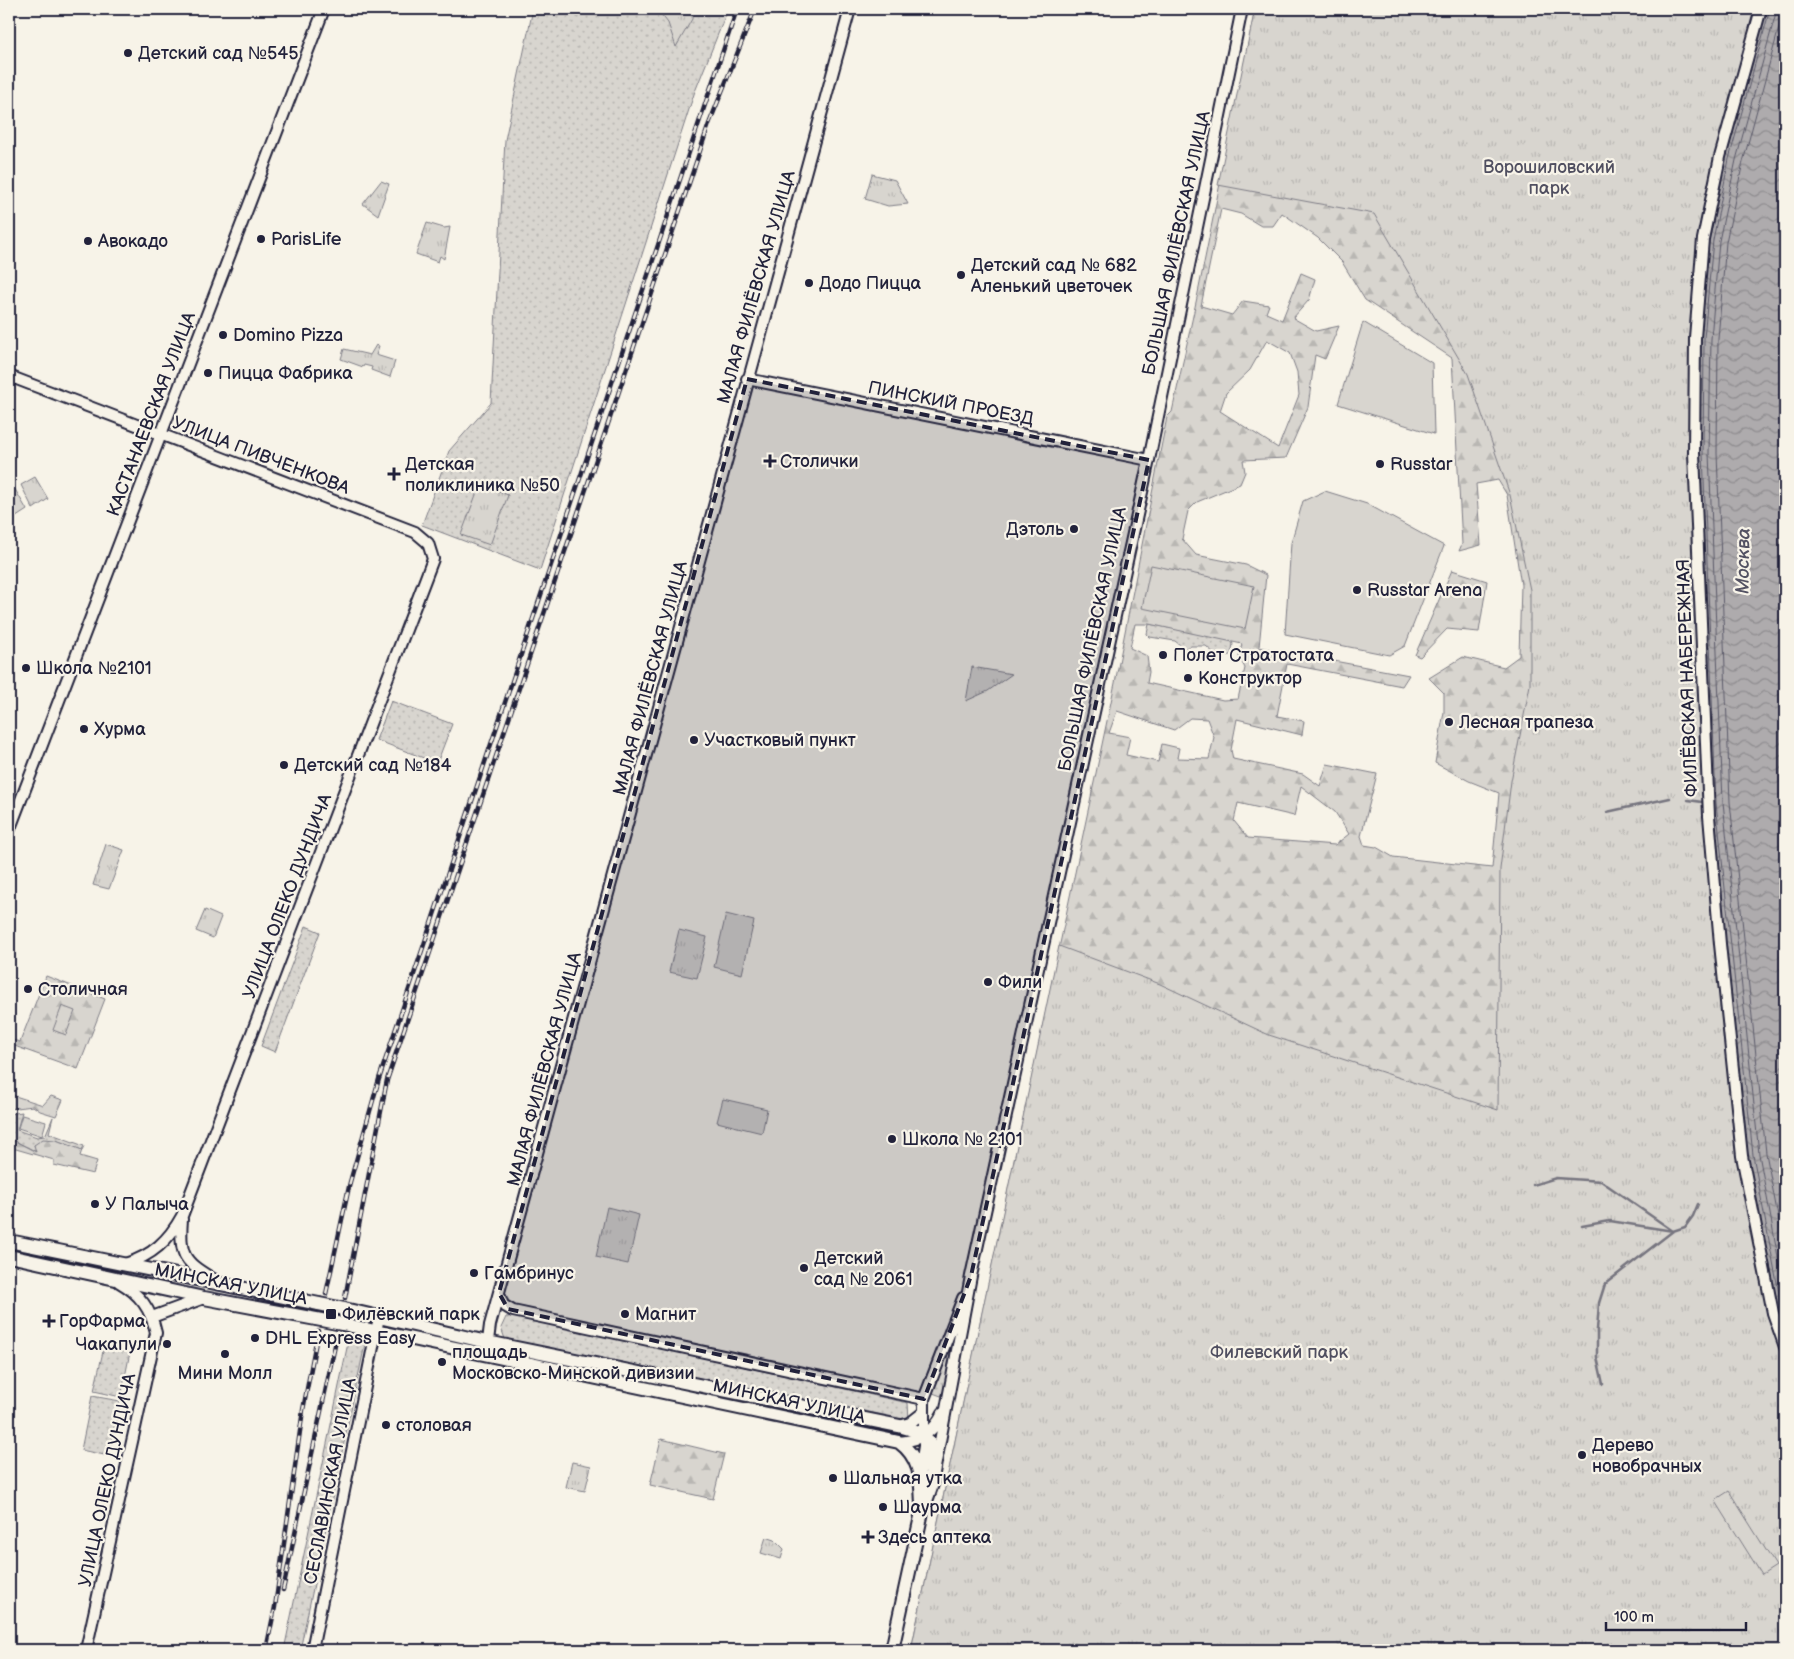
<svg xmlns="http://www.w3.org/2000/svg" width="1794" height="1659" font-family="'Balsamiq Sans',sans-serif">
	<style>
		.grass { fill: url(#grass-dots); stroke: #7d7c85 }
		.forest { fill: url(#forest-firs); stroke: #7d7c85; fill-rule: evenodd }
		.park { fill: url(#park-tufts); stroke: #7d7c85 }
		.pitch { fill: #d8d5cf; stroke: #7d7c85 }
		.water { fill: url(#water-waves); stroke: #76747f }
		.lines { fill: none; stroke-linecap: round; stroke-linejoin: round }
		.shore { stroke: #5a5969; stroke-width: 1 }
		.stream { stroke: #76747f; stroke-width: 2.5 }
		.minor-casing { stroke: #22223b; stroke-width: 14 }
		.major-casing { stroke: #22223b; stroke-width: 16 }
		.minor { stroke: #f7f3e8; stroke-width: 10 }
		.major { stroke: #f7f3e8; stroke-width: 12 }
		.rail-casing { stroke: #22223b; stroke-width: 4.5 }
		.rail { stroke: #f7f3e8; stroke-width: 2.5; stroke-dasharray: 8; stroke-linecap: butt }
		.major-bridge-casing { stroke: #22223b; stroke-width: 16; stroke-linecap: butt }
		.major-bridge { stroke: #f7f3e8; stroke-width: 12 }
		.marked { fill: #22223b; fill-opacity: 0.2; stroke: #22223b; stroke-width: 4; stroke-dasharray: 10 6; stroke-linejoin: round }
		.poi-dot { fill: #22223b; stroke: #f7f3e8; stroke-width: 2 }
		.labels { text-anchor: middle; stroke-width: 4.5; stroke-linejoin: round; paint-order: stroke }
		.poi-label { font-size: 18px; fill: #22223b; stroke: #f7f3e8; text-anchor: start }
		.park-label { font-size: 18px; fill: #504f60; stroke: #f7f3e8 }
		.street-label { font-size: 18px; fill: #22223b; stroke: #f7f3e8 }
		.water-label { font-size: 19px; font-style: italic; fill: #535263; stroke: #f7f3e8 }
	</style>
	<defs>
		<pattern id="grass-dots" width="8" height="8" patternUnits="userSpaceOnUse" patternTransform="scale(1.25)"><rect width="8" height="8" fill="#d8d5cf"/><path d="M2 2h.1M6 6h.1" fill="none" stroke="#b9b7b3" stroke-width="1.8" stroke-linecap="round"/></pattern>
		<pattern id="forest-firs" width="22" height="20" patternUnits="userSpaceOnUse" patternTransform="scale(1.25)"><rect width="22" height="20" fill="#d8d5cf"/><path d="M5 1l3.5 6h-7zM16 11l3.5 6h-7z" fill="#b9b7b3"/></pattern>
		<pattern id="park-tufts" width="24" height="20" patternUnits="userSpaceOnUse" patternTransform="scale(1.25)"><rect width="24" height="20" fill="#d8d5cf"/><path d="M3 7l-1-3M5 7V3M7 7l1-3M15 17l-1-3M17 17v-4M19 17l1-3" fill="none" stroke="#b9b7b3"/></pattern>
		<pattern id="water-waves" width="16" height="10" patternUnits="userSpaceOnUse" patternTransform="scale(1.25)"><rect width="16" height="10" fill="#aeabad"/><path d="M0 5q4-4 8 0t8 0" fill="none" stroke="#8d8b8e"/></pattern>
	</defs>
	<rect width="100%" height="100%" fill="#f7f3e8"/>
	<filter id="ink" filterUnits="userSpaceOnUse"><feTurbulence type="fractalNoise" baseFrequency=".02" numOctaves="2"/><feDisplacementMap in="SourceGraphic" scale="10" xChannelSelector="R" yChannelSelector="G"/><feConvolveMatrix kernelMatrix="1 2 1 2 8 2 1 2 1" color-interpolation-filters="sRGB"/></filter>
	<g filter="url(#ink)">
		<path class="grass" d="M533,9H728L694,94L540,570L422,525L449,451L491,403L505,140Z
			M1149,624L1231,640L1233,644L1231,655L1217,656L1206,646H1191L1185,649L1175,641L1150,637L1147,634Z
			M391,701L452,724L437,763L376,740Z
			M306,926L320,932L275,1052L261,1046Z
			M22,1112L17,1130L37,1137L45,1136L53,1117L49,1133L84,1146L82,1150L56,1140L34,1145L37,1152L9,1138V1114Z
			M514,1316L908,1403L909,1420L505,1339L501,1328L506,1317Z
			M960,1320L943,1393L941,1396L933,1393L935,1381L956,1321Z
			M349,1338L362,1340L365,1344L300,1650H284Z
			M104,1347L130,1352L121,1397L94,1391Z
			M92,1396L120,1401L109,1456L81,1450Z"/>
		<path class="forest" d="M1255,9H1766L1725,158L1785,1474V1650H911L1115,683L1167,417L1172,412L1198,293ZM1221,209L1241,214L1261,226H1273L1282,213L1318,238L1342,262L1365,300L1452,358L1462,544L1459,551L1481,545L1476,484L1498,480L1507,495L1521,585L1519,656L1504,667L1463,657L1429,678L1444,693V712L1435,763L1469,781L1499,793L1492,868L1393,857L1376,847L1364,845L1361,836L1377,774L1327,764L1320,786L1303,774L1233,759L1231,750L1237,719L1302,735L1304,721L1277,716L1287,664L1402,686L1409,675L1259,647L1266,575L1246,565L1196,555L1182,539L1188,511L1197,502L1240,484L1245,472L1243,460L1286,458L1308,407L1315,355L1325,359L1339,326L1316,331L1293,318L1309,300L1315,279L1301,273L1282,320L1266,313L1269,305L1243,301L1232,315L1201,306ZM1267,340L1290,353L1297,372L1299,395L1278,448L1220,411L1226,393L1250,370ZM1135,624H1149L1242,644L1239,657L1245,668L1238,699L1223,700L1147,683L1149,672L1147,656L1130,648ZM1117,711L1174,730L1190,718L1207,719L1214,737L1209,759L1177,758L1179,748L1162,744L1158,762L1126,755L1130,737L1109,733ZM1301,786L1335,812L1349,834L1335,845L1248,838L1234,821L1238,803L1294,816Z
			M1452,570L1487,581L1479,632L1447,629L1420,657L1415,655Z
			M46,976L105,999L78,1069L9,1044V1039L20,1042Z
			M9,1094L43,1105L51,1096L63,1100L56,1116L40,1111L33,1106L9,1109Z
			M9,1138L36,1152L34,1145L43,1139L56,1140L82,1150L80,1156L97,1161L93,1174L54,1165V1160L9,1147Z
			M661,1439L724,1454L713,1499L650,1485Z"/>
		<path class="park" d="M657,9H693L692,19L676,47L668,23Z
			M1255,9H1766L1725,158L1734,1038C1746,1138 1756,1239 1785,1335V1650H911L1059,946L1160,984L1269,1035L1498,1110L1500,869L1511,781L1530,685V590L1510,495L1468,374L1374,214L1218,185Z
			M872,174L895,180L908,204L888,206L865,199Z
			M381,181L389,184L378,215L363,204Z
			M427,223L444,228L450,227L444,259L440,256L438,262L416,254Z
			M376,345L379,346L376,355L395,361L390,377L371,370L372,367L364,365L363,367L341,359L344,349L370,355Z
			M35,477L48,499L33,509L21,485Z
			M9,479L27,510L10,521L9,519Z
			M480,484L508,495L490,545L461,535Z
			M972,667L1012,674L988,691L966,701Z
			M106,844L124,850L109,889L93,885Z
			M205,910L221,917L213,938L196,931Z
			M679,930L707,937L697,978L669,972Z
			M62,1006L75,1011L66,1035L53,1030Z
			M607,1207L639,1215L628,1264L596,1257Z
			M572,1462L591,1466L585,1491L566,1487Z
			M766,1537L775,1540L784,1549L781,1559L761,1553Z"/>
		<path class="pitch" d="M1363,322L1432,363L1434,434L1338,404Z
			M1325,491L1367,504L1444,546L1405,646L1389,655L1285,634L1291,543L1303,501Z
			M1151,565L1254,586L1245,629L1142,608Z
			M726,914L754,921L742,974L714,967Z
			M723,1099L767,1109L762,1133L717,1122Z
			M22,1115L46,1122L42,1136L18,1128Z
			M1729,1491L1776,1566L1762,1575L1715,1500Z"/>
		<path class="water" d="M1766,9H1785V1335L1775,1301L1748,1156L1734,1038L1711,803L1698,453L1699,338L1708,239L1725,158Z"/>
		<g class="lines">
			<path class="shore" d="M1770,9L1729,159L1713,240L1704,338L1703,453L1716,803L1753,1155L1780,1299L1785,1318
				M1777,9L1736,160L1719,241L1711,339L1709,453L1723,802L1759,1154L1785,1295
				M1784,9L1743,162L1726,242L1718,339L1717,453L1730,802L1766,1153L1785,1254"/>
			<path class="stream" d="M1688,800L1702,802
				M1607,812L1670,798
				M1533,1185L1556,1178L1601,1181L1673,1231L1605,1284L1599,1303L1597,1330V1357L1603,1384
				M1582,1226L1610,1221L1673,1231L1685,1227L1693,1216L1698,1204"/>
			<defs>
				<path id="minor" d="M1761,9L1720,157L1703,239L1695,338L1694,453L1709,816L1720,944L1742,1156L1773,1313L1785,1347
					M9,376L415,532L428,543L433,559L182,1216C169,1240 152,1256 125,1264
					M747,379L1149,460
					M9,831L324,9
					M182,1219C179,1259 185,1262 218,1282
					M499,1294L503,1305L513,1311L924,1399
					M152,1317L204,1298
					M487,1349L490,1325L850,9
					M899,1426L910,1423L924,1412
					M899,1442C922,1440 933,1433 943,1413
					M920,1471L924,1446V1399L963,1298
					M934,1473L971,1276L1149,460L1242,9
					M86,1650L156,1333C151,1309 140,1294 119,1282
					M312,1650L379,1317"/>
				<path id="major" d="M9,1241L319,1304
					M9,1256L204,1298L316,1319
					M344,1309L487,1342L899,1426L916,1431L929,1442L932,1484L922,1512L892,1650
					M342,1324L899,1442C921,1458 921,1479 922,1505"/>
			</defs>
			<use href="#minor" class="minor-casing"/>
			<use href="#major" class="major-casing"/>
			<use href="#minor" class="minor"/>
			<use href="#major" class="major"/>
			<defs>
				<path id="rail" d="M326,1294L350,1182L379,1079L737,9
					M345,1298L387,1080L709,124L755,9
					M283,1590L337,1336
					M266,1650L275,1607L303,1410L318,1331"/>
			</defs>
			<use href="#rail" class="rail-casing"/>
			<use href="#rail" class="rail"/>
			<defs>
				<path id="major-bridge" d="M319,1304L344,1309
					M316,1319L342,1324"/>
			</defs>
			<use href="#major-bridge" class="major-bridge-casing"/>
			<use href="#major-bridge" class="major-bridge"/>
		</g>
	</g>
	<path class="marked" d="M747,379L1149,460L971,1276L924,1399L508,1309L499,1293Z"/>
	<g class="poi-dot">
		<circle cx="128" cy="53" r="5"/>
		<circle cx="261" cy="239" r="5"/>
		<circle cx="88" cy="241" r="5"/>
		<circle cx="961" cy="275" r="5"/>
		<circle cx="809" cy="283" r="5"/>
		<circle cx="223" cy="335" r="5"/>
		<circle cx="208" cy="373" r="5"/>
		<path d="M767.5 453.5h5v5h5v5h-5v5h-5v-5h-5v-5h5z"/>
		<circle cx="1380" cy="464" r="5"/>
		<path d="M391.5 466.5h5v5h5v5h-5v5h-5v-5h-5v-5h5z"/>
		<circle cx="1074" cy="529" r="5"/>
		<circle cx="1357" cy="590" r="5"/>
		<circle cx="1163" cy="655" r="5"/>
		<circle cx="26" cy="668" r="5"/>
		<circle cx="1188" cy="678" r="5"/>
		<circle cx="1449" cy="722" r="5"/>
		<circle cx="84" cy="729" r="5"/>
		<circle cx="694" cy="740" r="5"/>
		<circle cx="284" cy="765" r="5"/>
		<circle cx="988" cy="982" r="5"/>
		<circle cx="28" cy="989" r="5"/>
		<circle cx="892" cy="1139" r="5"/>
		<circle cx="95" cy="1204" r="5"/>
		<circle cx="804" cy="1268" r="5"/>
		<circle cx="474" cy="1273" r="5"/>
		<rect x="325" y="1308" width="12" height="12" rx="2.5"/>
		<circle cx="625" cy="1314" r="5"/>
		<path d="M46.5 1313.5h5v5h5v5h-5v5h-5v-5h-5v-5h5z"/>
		<circle cx="255" cy="1338" r="5"/>
		<circle cx="167" cy="1344" r="5"/>
		<circle cx="225" cy="1354" r="5"/>
		<circle cx="442" cy="1362" r="5"/>
		<circle cx="386" cy="1425" r="5"/>
		<circle cx="1582" cy="1455" r="5"/>
		<circle cx="833" cy="1478" r="5"/>
		<circle cx="883" cy="1507" r="5"/>
		<path d="M865.5 1529.5h5v5h5v5h-5v5h-5v-5h-5v-5h5z"/>
	</g>
	<g class="labels">
		<g class="poi-label">
			<text x="138" y="59">Детский сад №545</text>
			<text x="271" y="245">ParisLife</text>
			<text x="98" y="247">Авокадо</text>
			<text x="971" y="271">Детский сад № 682<tspan x="971" dy="21">Аленький цветочек</tspan></text>
			<text x="819" y="289">Додо Пицца</text>
			<text x="233" y="341">Domino Pizza</text>
			<text x="218" y="379">Пицца Фабрика</text>
			<text x="780" y="467">Столички</text>
			<text x="405" y="470">Детская<tspan x="405" dy="21">поликлиника №50</tspan></text>
			<text x="1390" y="470">Russtar</text>
			<text x="1064" y="535" text-anchor="end">Дэтоль</text>
			<text x="1367" y="596">Russtar Arena</text>
			<text x="1173" y="661">Полет Стратостата</text>
			<text x="36" y="674">Школа №2101</text>
			<text x="1198" y="684">Конструктор</text>
			<text x="1459" y="728">Лесная трапеза</text>
			<text x="94" y="735">Хурма</text>
			<text x="704" y="746">Участковый пункт</text>
			<text x="294" y="771">Детский сад №184</text>
			<text x="998" y="988">Фили</text>
			<text x="38" y="995">Столичная</text>
			<text x="902" y="1145">Школа № 2101</text>
			<text x="105" y="1210">У Палыча</text>
			<text x="814" y="1264">Детский<tspan x="814" dy="21">сад № 2061</tspan></text>
			<text x="484" y="1279">Гамбринус</text>
			<text x="342" y="1320">Филёвский парк</text>
			<text x="635" y="1320">Магнит</text>
			<text x="59" y="1327">ГорФарма</text>
			<text x="265" y="1344">DHL Express Easy</text>
			<text x="157" y="1350" text-anchor="end">Чакапули</text>
			<text x="452" y="1358">площадь<tspan x="452" dy="21">Московско-Минской дивизии</tspan></text>
			<text x="225" y="1379" text-anchor="middle">Мини Молл</text>
			<text x="396" y="1431">столовая</text>
			<text x="1592" y="1451">Дерево<tspan x="1592" dy="21">новобрачных</tspan></text>
			<text x="843" y="1484">Шальная утка</text>
			<text x="893" y="1513">Шаурма</text>
			<text x="878" y="1543">Здесь аптека</text>
		</g>
		<g class="park-label">
			<text x="1549" y="173">Ворошиловский<tspan x="1549" dy="21">парк</tspan></text>
			<text x="1279" y="1358">Филевский парк</text>
		</g>
		<g class="street-label">
			<text transform="translate(1176 243) rotate(-78)" y="6">БОЛЬШАЯ ФИЛЁВСКАЯ УЛИЦА</text>
			<text transform="translate(756 287) rotate(-74)" y="6">МАЛАЯ ФИЛЁВСКАЯ УЛИЦА</text>
			<text transform="translate(951 403) rotate(11)" y="6">ПИНСКИЙ ПРОЕЗД</text>
			<text transform="translate(151 414) rotate(-69)" y="6">КАСТАНАЕВСКАЯ УЛИЦА</text>
			<text transform="translate(261 455) rotate(21)" y="6">УЛИЦА ПИВЧЕНКОВА</text>
			<text transform="translate(1092 639) rotate(-78)" y="6">БОЛЬШАЯ ФИЛЁВСКАЯ УЛИЦА</text>
			<text transform="translate(650 678) rotate(-75)" y="6">МАЛАЯ ФИЛЁВСКАЯ УЛИЦА</text>
			<text transform="translate(1687 678) rotate(-92)" y="6">ФИЛЁВСКАЯ НАБЕРЕЖНАЯ</text>
			<text transform="translate(287 896) rotate(-69)" y="6">УЛИЦА ОЛЕКО ДУНДИЧА</text>
			<text transform="translate(544 1069) rotate(-75)" y="6">МАЛАЯ ФИЛЁВСКАЯ УЛИЦА</text>
			<text transform="translate(231 1284) rotate(11)" y="6">МИНСКАЯ УЛИЦА</text>
			<text transform="translate(789 1401) rotate(12)" y="6">МИНСКАЯ УЛИЦА</text>
			<text transform="translate(107 1480) rotate(-78)" y="6">УЛИЦА ОЛЕКО ДУНДИЧА</text>
			<text transform="translate(330 1481) rotate(-79)" y="6">СЕСЛАВИНСКАЯ УЛИЦА</text>
		</g>
		<g class="water-label">
			<text transform="translate(1742 561) rotate(-89)" y="7">Москва</text>
		</g>
	</g>
	<rect width="1794" height="1659" fill="none" stroke="#f7f3e8" stroke-width="30"/>
	<rect x="15" y="15" width="1764" height="1629" fill="none" stroke="#22223b" stroke-width="2" filter="url(#ink)"/>
	<path d="M1606 1622v8h140v-8" fill="none" stroke="#22223b" stroke-width="2.5"/>
	<text x="1614" y="1622" font-size="15" fill="#22223b" stroke="#f7f3e8" stroke-width="4" paint-order="stroke">100 m</text>
</svg>
